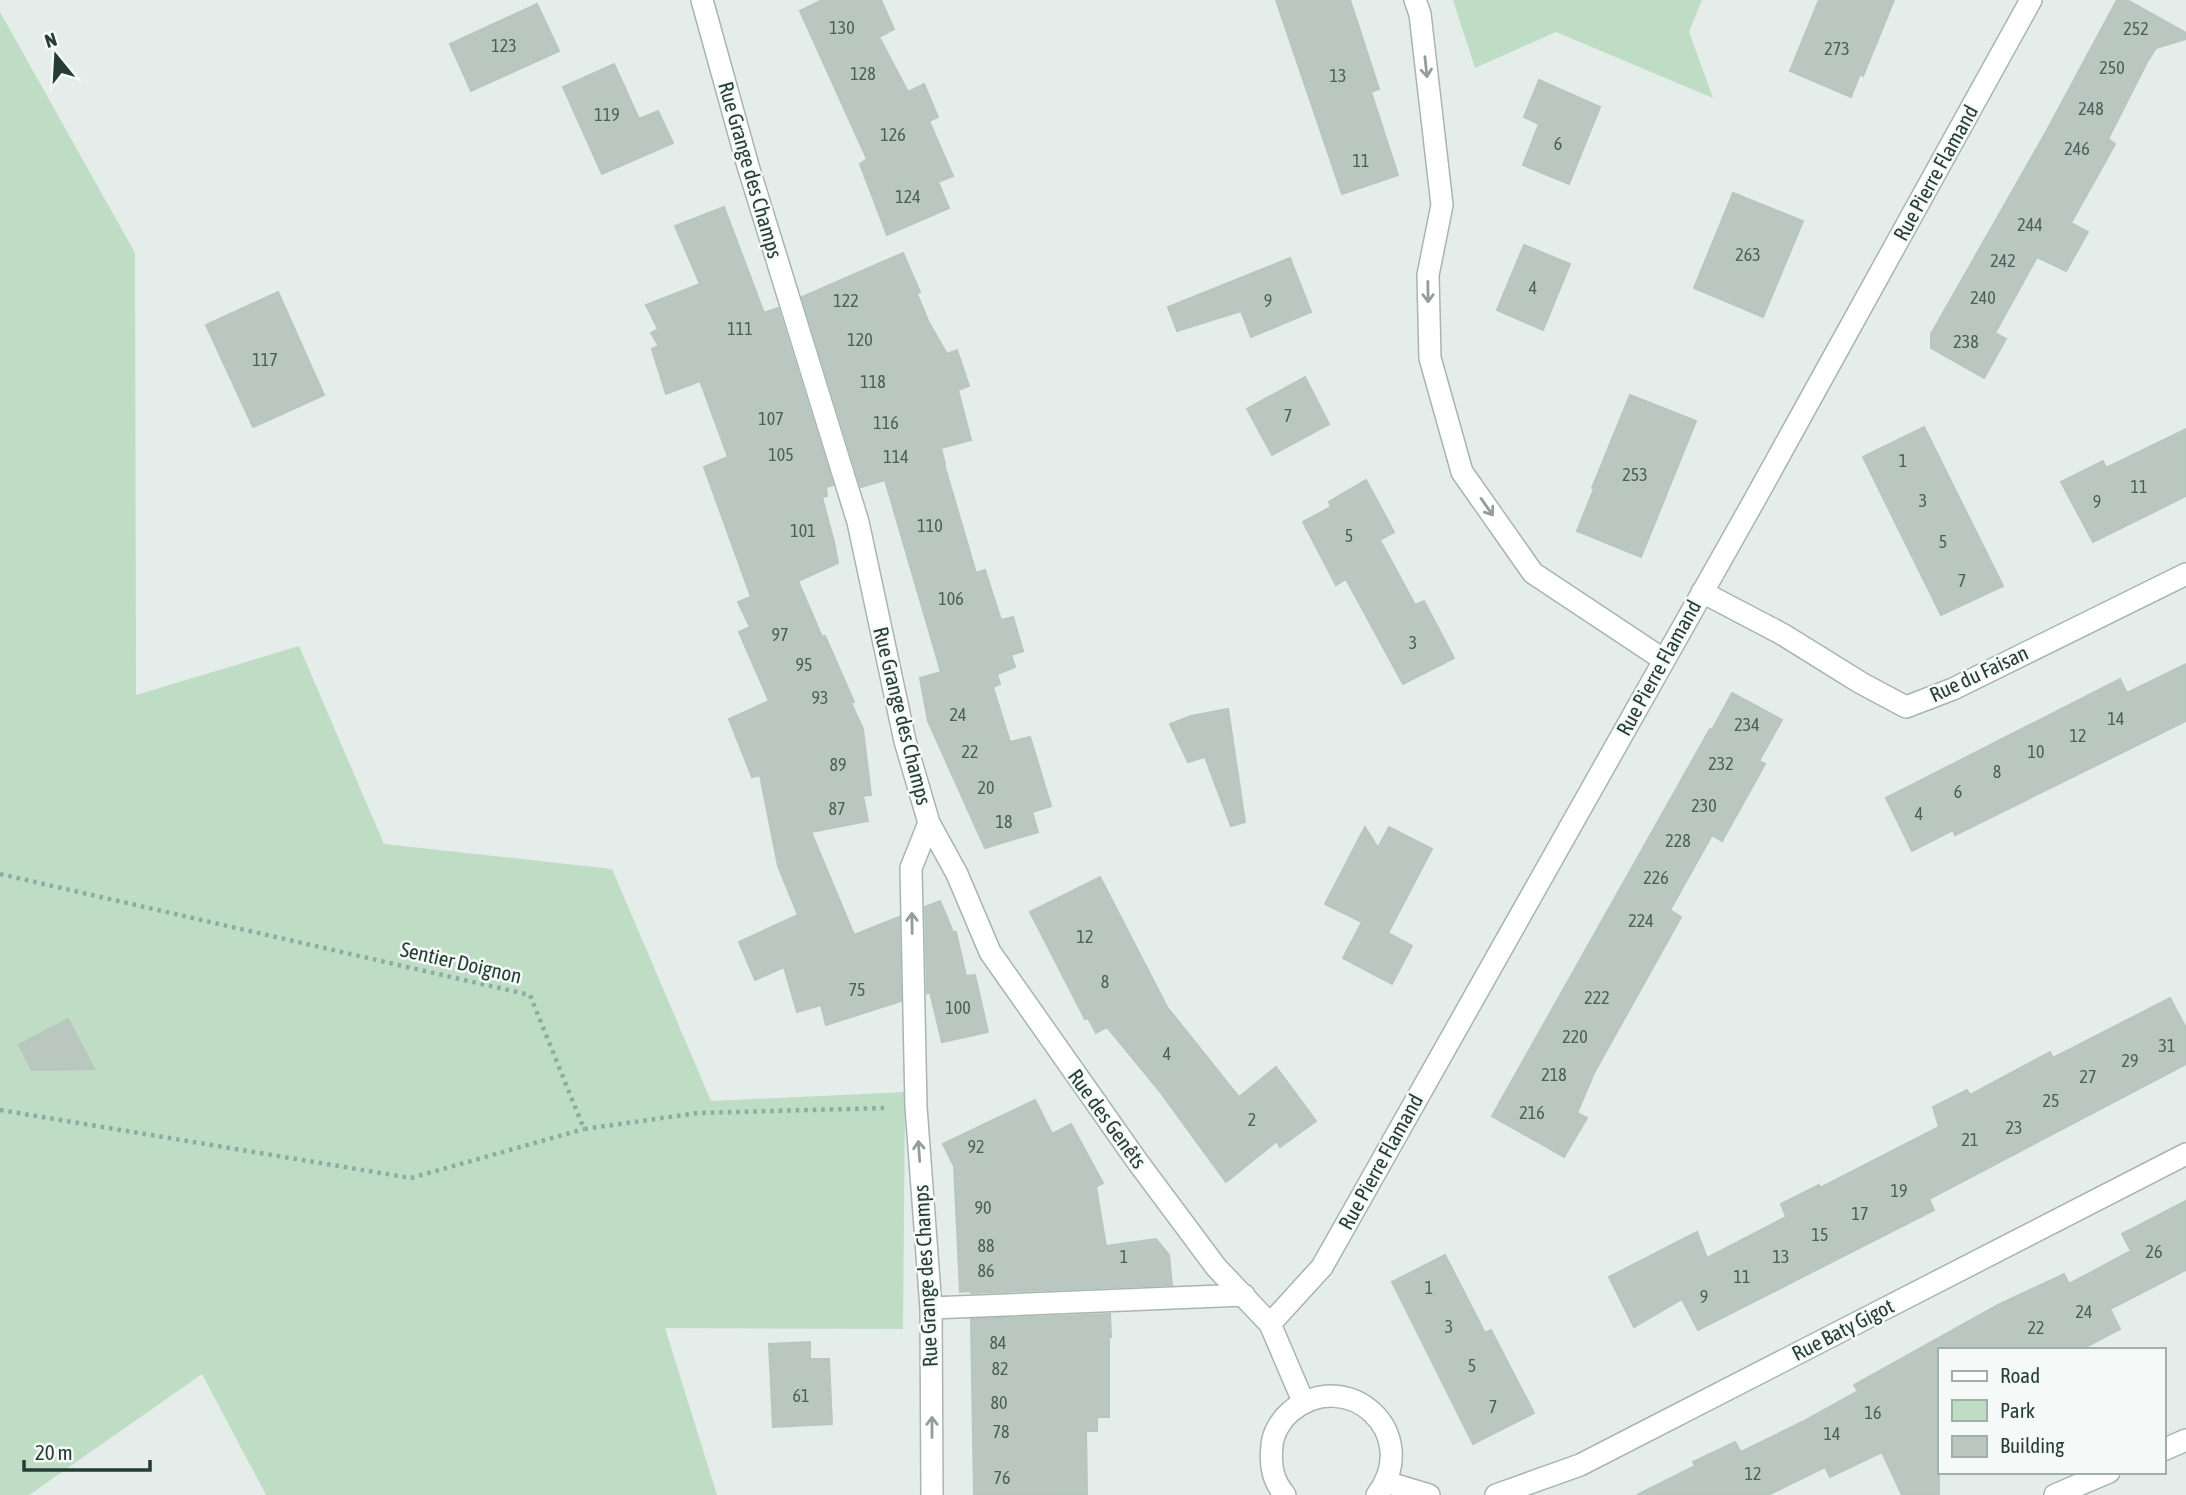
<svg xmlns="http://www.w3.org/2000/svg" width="2186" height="1495" font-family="'Asap Condensed',sans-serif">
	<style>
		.green { fill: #bfdcc5 }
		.building { fill: #bac7c1; stroke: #b7c6bf; stroke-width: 2 }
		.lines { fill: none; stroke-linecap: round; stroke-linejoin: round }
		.minor-casing { stroke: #a7b5b0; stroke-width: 24 }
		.path { stroke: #87aea0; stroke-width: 4.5; stroke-dasharray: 3.5 5; stroke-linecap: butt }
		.minor { stroke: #fff; stroke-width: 21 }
		.oneway { stroke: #929e9a }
		.labels { text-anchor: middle; stroke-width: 5; stroke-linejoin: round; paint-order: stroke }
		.number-label { font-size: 18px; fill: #4a6059 }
		.street-label { font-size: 21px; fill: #253d36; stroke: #f5f9f7 }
	</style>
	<rect width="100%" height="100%" fill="#e4ede9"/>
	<path class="green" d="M1453,0H1702L1689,32L1713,98L1556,32L1475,68Z
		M0,12L135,253L136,695L299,646L384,844L612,869L711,1101L905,1092L903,1329L665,1328L717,1495H266L202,1374L29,1495H0Z"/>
	<path class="building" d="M822,0H881L894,29L879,37L908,92L924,84L938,117L929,121L953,176L938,182L949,208L887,235L860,164L867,159L800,11Z
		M1276,0H1350L1379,89L1371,92L1398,175L1342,194Z
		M1819,0H1894L1863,76L1860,74L1851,97L1790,71Z
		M2117,0H2127L2186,33V39L2156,48L2147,62L2108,139L2115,144L2071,223L2088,232L2066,271L2037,257L1995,333L2006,339L1984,378L1931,348V334L2046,132Z
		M537,4L559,51L471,91L450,44Z
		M614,64L639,119L658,111L673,143L602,174L563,87Z
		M1539,80L1600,107L1569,184L1523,165L1539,124L1524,117Z
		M1733,193L1803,221L1763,317L1694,288Z
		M724,207L764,313L778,308L833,485L826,487L827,496L822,497L834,542L838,563L798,581L822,637L825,636L854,702L851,703L863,729L871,795L863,796L868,821L811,832L854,935L899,917L901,1001L826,1025L821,1005L797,1012L784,967L755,980L739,942L798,915L778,866L760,775L752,777L729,719L769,701L739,632L750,627L738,602L751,597L704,467L728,457L700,381L666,394L652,349L659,346L651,333L658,329L646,305L700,284L675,226Z
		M1524,245L1570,264L1543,330L1497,310Z
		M903,253L920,292L917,294L928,321L947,354L957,350L969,386L958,390L971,440L941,448L945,464H944L976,573L985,570L1001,620L1013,617L1023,651L1011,655L1015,667L997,674L1000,684L993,687L1010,742L1030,737L1051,806L1032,812L1038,832L985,848L928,721L920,678L941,672L885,480L861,487L802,297Z
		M1290,258L1311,312L1251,337L1241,311L1177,331L1168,307Z
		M278,292L324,395L253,427L206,325Z
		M1305,377L1329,424L1272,455L1247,409Z
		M1630,395L1696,421L1641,557L1577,531L1594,489L1592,488Z
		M1924,427L2003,586L1941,615L1863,457Z
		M2186,429V496L2093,542L2061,482L2103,461L2106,468Z
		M1366,480L1394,532L1380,540L1415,605L1424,601L1454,658L1403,684L1346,579L1336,585L1303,522L1331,507L1329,502Z
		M2186,664V721L1955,835L1953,830L1912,851L1886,798L2120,679L2127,693Z
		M1732,693L1782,720L1759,761L1765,764L1722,841L1712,835L1670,910L1681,917L1594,1073L1577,1113L1587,1118L1564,1157L1492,1116L1710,729L1712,730Z
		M1228,709L1245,822L1231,826L1205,757L1188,762L1170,724L1191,716Z
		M1365,827L1378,848L1389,827L1432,849L1388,933L1412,946L1392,984L1343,958L1362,922L1325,904Z
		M1100,877L1167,1007L1239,1097L1276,1067L1316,1121L1280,1147L1277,1141L1226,1182L1158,1089L1107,1027L1096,1033L1088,1018L1085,1019L1030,912Z
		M940,901L953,932H956L966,976L975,975L988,1032L942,1042L930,992L927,993L925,907Z
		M2170,998L2186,1028V1064L1929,1199L1934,1210L1698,1330L1682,1299L1634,1327L1609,1277L1697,1232L1707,1258L1786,1217L1781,1204L1819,1185L1820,1188L1939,1127L1933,1107L1967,1090L1970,1095L2050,1052L2053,1058Z
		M68,1019L94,1069L32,1070L19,1045Z
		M1035,1100L1052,1134L1071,1124L1103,1183L1096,1187L1106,1246L1156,1239L1169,1255L1172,1285L971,1293V1291L960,1292L954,1166L943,1144Z
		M2186,1201V1270L2110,1309L2120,1329L2080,1350H1939V1495H1902L1882,1452L1830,1477L1825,1467L1768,1495H1637L1695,1466L1693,1462L1735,1442L1741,1452L1802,1422L1858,1391L1854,1385L1998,1305L2064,1274L2069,1284L2131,1251L2122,1234Z
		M1445,1255L1485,1333L1491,1330L1534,1413L1473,1444L1392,1282Z
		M1110,1314L1111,1337H1109V1417H1097V1431H1086L1087,1494L974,1495L971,1319Z
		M810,1342V1359H829L832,1424L773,1427L769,1344Z"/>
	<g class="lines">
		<defs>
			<path id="minor" d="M702,0L748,166L858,522L905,741L929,823L957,874L990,952L1137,1161L1216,1267L1270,1324L1303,1401
				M1415,0L1420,14L1442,205L1428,275L1430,358L1462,472L1533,573L1664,660
				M1702,592L1782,634L1861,683L1906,707L1953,689L2186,574
				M929,823L911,868L916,1107L931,1308L932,1495
				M931,1308L1244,1295
				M1270,1324L1322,1267L1754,501L2031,0
				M2163,1450L2186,1440
				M1386,1482L1429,1495
				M1285,1495C1272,1480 1270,1464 1272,1445C1273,1433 1281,1420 1290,1412C1348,1364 1423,1434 1377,1495
				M1496,1495L1580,1465L2186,1154
				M2055,1495L2109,1472"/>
		</defs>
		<use href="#minor" class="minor-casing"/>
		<path class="path" d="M0,874L530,995L584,1129L698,1113L884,1108
			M0,1110L411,1178L584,1129"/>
		<use href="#minor" class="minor"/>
	</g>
	<defs><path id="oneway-shaft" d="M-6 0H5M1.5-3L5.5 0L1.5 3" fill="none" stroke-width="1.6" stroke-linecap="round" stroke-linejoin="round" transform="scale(1.75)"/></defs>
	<g class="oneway">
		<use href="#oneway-shaft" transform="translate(1426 67) rotate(84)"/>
		<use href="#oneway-shaft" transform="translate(1428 292) rotate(89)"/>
		<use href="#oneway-shaft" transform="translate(1487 507) rotate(55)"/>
		<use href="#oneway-shaft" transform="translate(912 923) rotate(-91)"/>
		<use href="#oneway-shaft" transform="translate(919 1151) rotate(-94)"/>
		<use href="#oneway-shaft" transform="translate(932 1427) rotate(-90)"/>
	</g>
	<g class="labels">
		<g class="number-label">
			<text x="842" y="34">130</text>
			<text x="2136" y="35">252</text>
			<text x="504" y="52">123</text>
			<text x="1837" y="55">273</text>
			<text x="2112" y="74">250</text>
			<text x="863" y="80">128</text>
			<text x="1338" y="82">13</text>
			<text x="2091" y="115">248</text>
			<text x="607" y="121">119</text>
			<text x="893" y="141">126</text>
			<text x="1558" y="150">6</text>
			<text x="2077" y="155">246</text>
			<text x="1361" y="167">11</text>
			<text x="908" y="203">124</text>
			<text x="2030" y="231">244</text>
			<text x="1748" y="261">263</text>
			<text x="2003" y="267">242</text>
			<text x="1533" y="294">4</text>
			<text x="1983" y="304">240</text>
			<text x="846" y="307">122</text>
			<text x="1268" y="307">9</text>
			<text x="740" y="335">111</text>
			<text x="860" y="346">120</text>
			<text x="1966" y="348">238</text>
			<text x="265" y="366">117</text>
			<text x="873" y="388">118</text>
			<text x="1288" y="422">7</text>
			<text x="771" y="425">107</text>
			<text x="886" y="429">116</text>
			<text x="781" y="461">105</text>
			<text x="896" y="463">114</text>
			<text x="1903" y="467">1</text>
			<text x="1635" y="481">253</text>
			<text x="2139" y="493">11</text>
			<text x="1923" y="507">3</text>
			<text x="2097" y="508">9</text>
			<text x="930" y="532">110</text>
			<text x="803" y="537">101</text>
			<text x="1349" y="542">5</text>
			<text x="1943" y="548">5</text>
			<text x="1962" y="587">7</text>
			<text x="951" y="605">106</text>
			<text x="780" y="641">97</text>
			<text x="1413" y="649">3</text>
			<text x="804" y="671">95</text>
			<text x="820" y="704">93</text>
			<text x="958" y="721">24</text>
			<text x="2116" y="725">14</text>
			<text x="1747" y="731">234</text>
			<text x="2078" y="742">12</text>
			<text x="970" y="758">22</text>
			<text x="2036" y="758">10</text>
			<text x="1721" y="770">232</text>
			<text x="838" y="771">89</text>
			<text x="1997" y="778">8</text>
			<text x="986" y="794">20</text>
			<text x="1958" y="798">6</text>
			<text x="1704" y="812">230</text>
			<text x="837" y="815">87</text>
			<text x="1919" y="820">4</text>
			<text x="1004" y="828">18</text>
			<text x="1678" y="847">228</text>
			<text x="1656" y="884">226</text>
			<text x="1641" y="927">224</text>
			<text x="1085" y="943">12</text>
			<text x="1105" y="988">8</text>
			<text x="857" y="996">75</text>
			<text x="1597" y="1004">222</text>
			<text x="958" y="1014">100</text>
			<text x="1575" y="1043">220</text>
			<text x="2167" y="1052">31</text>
			<text x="1167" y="1060">4</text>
			<text x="2130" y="1067">29</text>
			<text x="1554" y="1081">218</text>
			<text x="2088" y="1083">27</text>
			<text x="2051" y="1107">25</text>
			<text x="1532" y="1119">216</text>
			<text x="1252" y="1126">2</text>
			<text x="2014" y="1134">23</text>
			<text x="1970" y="1146">21</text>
			<text x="976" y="1153">92</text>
			<text x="1899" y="1197">19</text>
			<text x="983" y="1214">90</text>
			<text x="1860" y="1220">17</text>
			<text x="1820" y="1241">15</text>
			<text x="986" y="1252">88</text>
			<text x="2154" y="1258">26</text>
			<text x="1124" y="1263">1</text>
			<text x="1781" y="1263">13</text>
			<text x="986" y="1277">86</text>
			<text x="1742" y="1283">11</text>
			<text x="1429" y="1294">1</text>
			<text x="1704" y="1303">9</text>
			<text x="2084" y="1318">24</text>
			<text x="1449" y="1333">3</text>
			<text x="2036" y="1334">22</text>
			<text x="998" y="1349">84</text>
			<text x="1472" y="1372">5</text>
			<text x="1000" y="1375">82</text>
			<text x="801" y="1402">61</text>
			<text x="999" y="1409">80</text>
			<text x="1493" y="1413">7</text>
			<text x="1873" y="1419">16</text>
			<text x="1001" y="1438">78</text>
			<text x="1832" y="1440">14</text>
			<text x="1753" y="1480">12</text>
			<text x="1002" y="1484">76</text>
		</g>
		<g class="street-label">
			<text transform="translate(750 170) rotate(74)" y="7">Rue Grange des Champs</text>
			<text transform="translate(1936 173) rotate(-61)" y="7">Rue Pierre Flamand</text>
			<text transform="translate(1659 668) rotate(-61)" y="7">Rue Pierre Flamand</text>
			<text transform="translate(1979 674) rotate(-25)" y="7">Rue du Faisan</text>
			<text transform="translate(902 716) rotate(76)" y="7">Rue Grange des Champs</text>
			<text transform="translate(461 963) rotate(13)" y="7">Sentier Doignon</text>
			<text transform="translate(1107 1119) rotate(54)" y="7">Rue des Genêts</text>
			<text transform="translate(1381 1162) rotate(-61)" y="7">Rue Pierre Flamand</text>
			<text transform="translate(926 1276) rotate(-93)" y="7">Rue Grange des Champs</text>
			<text transform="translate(1843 1330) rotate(-27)" y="7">Rue Baty Gigot</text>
		</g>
	</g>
	<rect x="1938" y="1348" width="228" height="126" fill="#f5f9f7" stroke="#a2aeaa" stroke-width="2"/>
	<rect x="1952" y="1371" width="35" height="10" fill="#ffffff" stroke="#a2aeaa" stroke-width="2"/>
	<text x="2000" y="1383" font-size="21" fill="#253d36">Road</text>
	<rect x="1952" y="1400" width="35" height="21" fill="#bfdcc5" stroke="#a2aeaa" stroke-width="2"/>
	<text x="2000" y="1418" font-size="21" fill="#253d36">Park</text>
	<rect x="1952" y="1436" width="35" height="21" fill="#bac7c1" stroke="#a2aeaa" stroke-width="2"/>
	<text x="2000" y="1453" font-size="21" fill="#253d36">Building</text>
	<g transform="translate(56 56) rotate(342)" stroke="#f5f9f7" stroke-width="5" paint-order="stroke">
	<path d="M0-5L12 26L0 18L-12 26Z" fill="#253d36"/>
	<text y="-10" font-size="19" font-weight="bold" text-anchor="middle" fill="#253d36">N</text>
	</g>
	<path d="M24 1460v10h126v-10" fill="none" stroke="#253d36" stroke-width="3.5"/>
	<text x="35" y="1460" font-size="21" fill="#253d36" stroke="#f5f9f7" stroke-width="5" paint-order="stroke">20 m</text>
</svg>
